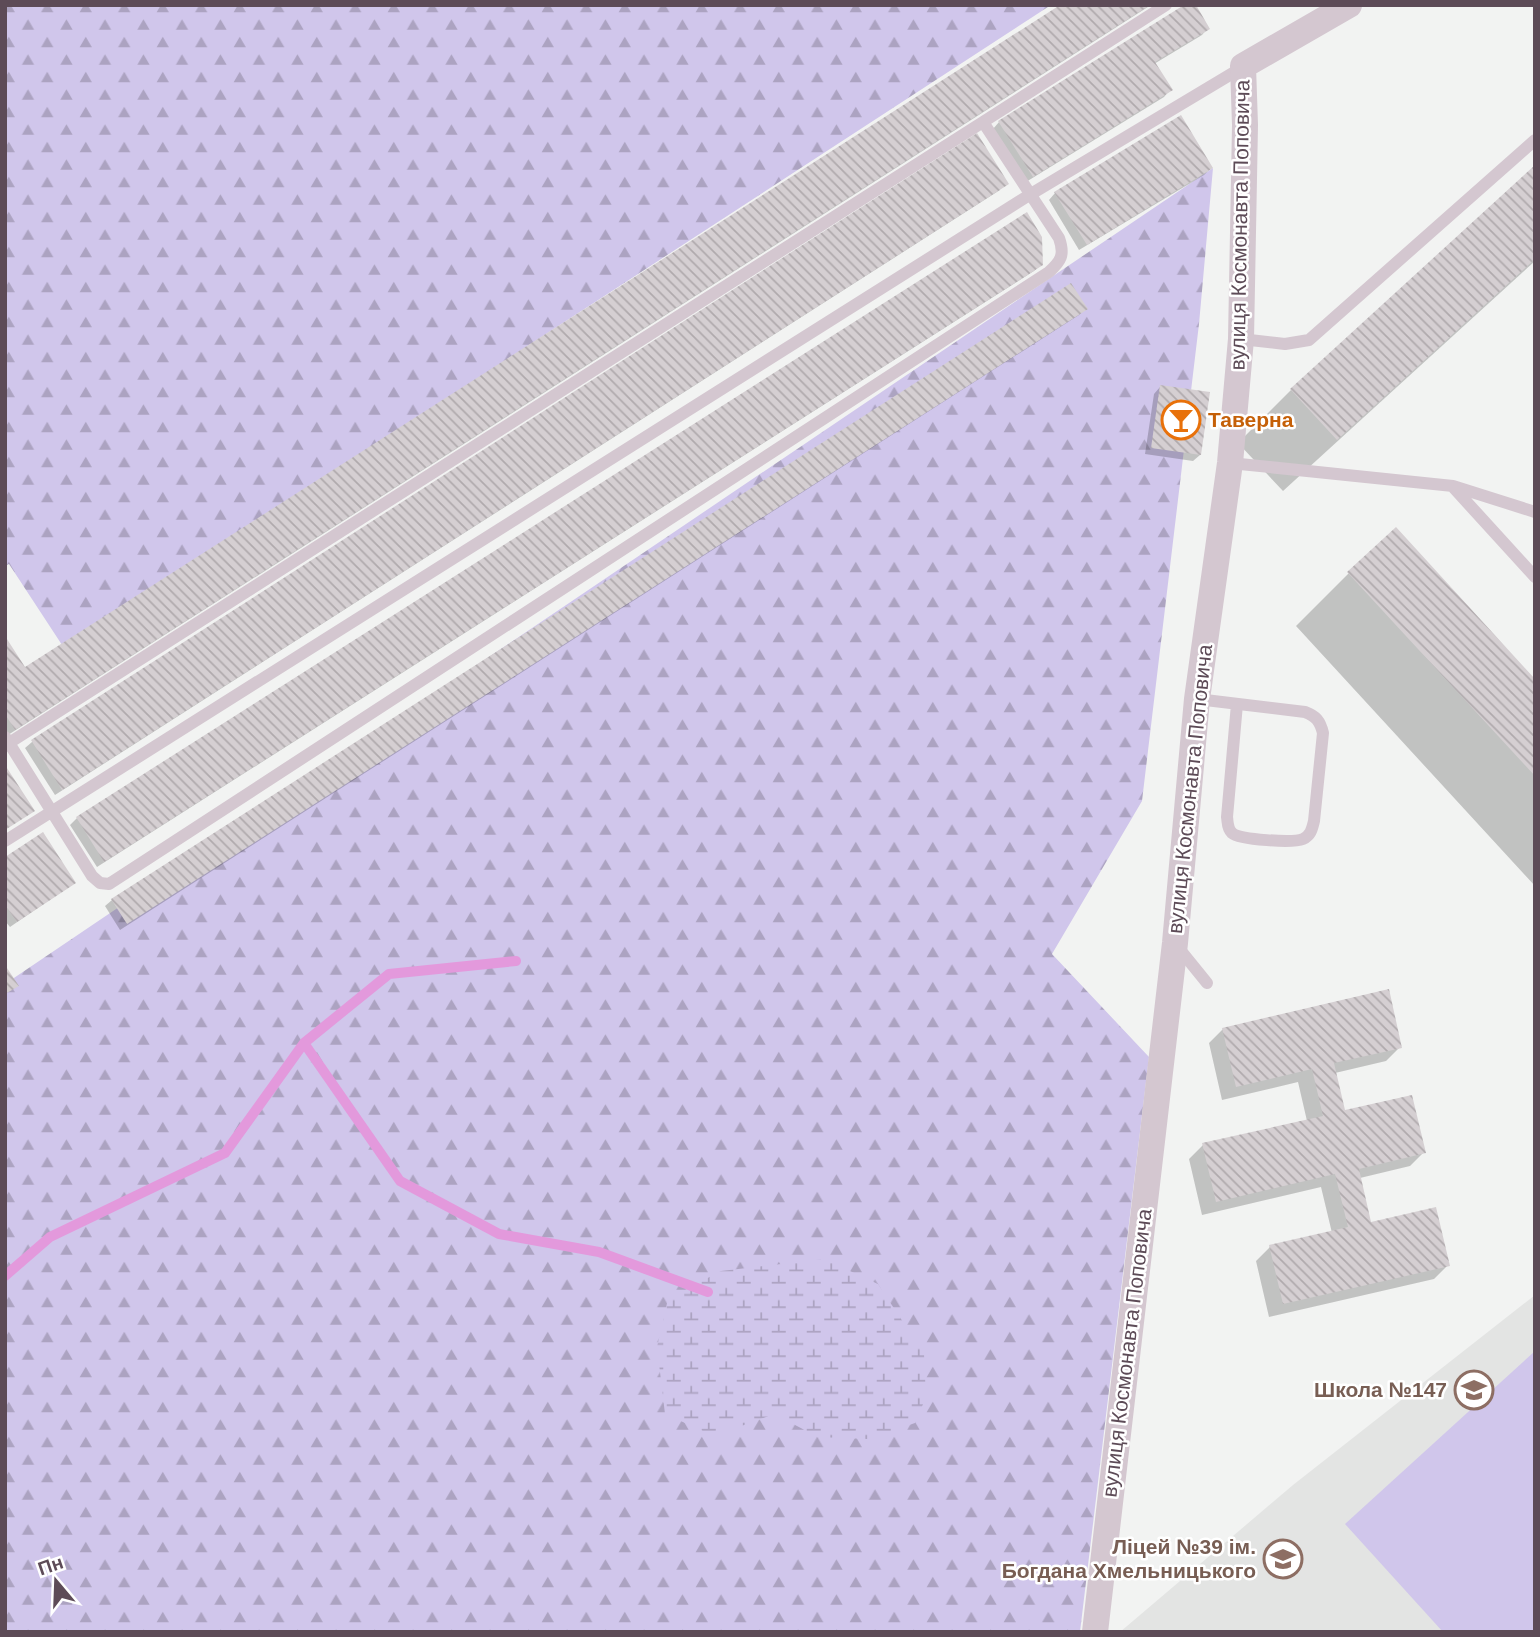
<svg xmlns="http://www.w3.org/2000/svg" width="1540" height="1637" font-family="Helvetica,sans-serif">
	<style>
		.education { fill: #e3e4e3 }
		.forest { fill: url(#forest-firs) }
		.wetland { fill: url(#wetland-marsh) }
		.pitch { fill: #d0c6eb }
		.shadow { fill: #0003 }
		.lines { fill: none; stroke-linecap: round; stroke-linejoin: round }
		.stream { stroke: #e399dc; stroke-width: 10 }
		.building { fill: url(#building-back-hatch) }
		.lane { stroke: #d4c7d0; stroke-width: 12 }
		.street { stroke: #d4c7d0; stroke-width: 26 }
		.labels { text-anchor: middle; stroke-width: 5; stroke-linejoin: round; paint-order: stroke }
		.street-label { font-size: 21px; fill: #5d4b57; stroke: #fff }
		.food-label { font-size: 21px; font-weight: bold; fill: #c56008; stroke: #fff; text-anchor: start }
		.education-label { font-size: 21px; font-weight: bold; fill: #785e54; stroke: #fff; text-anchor: end }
	</style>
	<defs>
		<pattern id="forest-firs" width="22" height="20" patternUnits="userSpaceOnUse" patternTransform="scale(1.75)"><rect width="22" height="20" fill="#d0c6eb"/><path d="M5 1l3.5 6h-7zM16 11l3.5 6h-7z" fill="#aca3c1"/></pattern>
		<pattern id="wetland-marsh" width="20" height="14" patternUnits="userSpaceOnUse" patternTransform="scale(1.75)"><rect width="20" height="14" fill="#d0c6eb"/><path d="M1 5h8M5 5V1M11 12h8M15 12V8" fill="none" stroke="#aca3c1"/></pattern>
		<pattern id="building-back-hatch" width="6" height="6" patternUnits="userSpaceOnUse" patternTransform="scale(1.75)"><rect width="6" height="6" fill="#d5cfd2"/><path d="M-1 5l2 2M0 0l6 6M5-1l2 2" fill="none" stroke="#b0aaad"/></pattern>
	</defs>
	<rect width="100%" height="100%" fill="#f2f3f2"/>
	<path class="education" d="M1535,1295V1632H1120L1293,1485Z"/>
	<path class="forest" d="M5,5H1051L64,648L9,564L5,566Z
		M1213,168L1199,324L1142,801L1052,954L1149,1057L1080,1632H5V984Z"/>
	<path class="wetland" d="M824,1259L878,1284L924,1354L926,1397L915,1423L868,1439L818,1437L774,1414L714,1436L665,1414L657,1347L668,1299L721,1271Z"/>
	<path class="pitch" d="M1535,1351V1632H1443L1345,1524Z"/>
	<path class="shadow" d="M1064,5H1151L8,735L5,730V639L24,669Z
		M1208,28L1202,35L1154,64L1170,90L1164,97L1026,182L993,129L999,122Z
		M976,136L1000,190L55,795L25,748L32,742Z
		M1535,167V261L1283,491L1238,443L1291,390Z
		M1211,168L1204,175L1079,250L1049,200L1055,193Z
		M1026,215L1041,264L1034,271L97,867L70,825L77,818Z
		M1085,309L1079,315L120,930L105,906L112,900Z
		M1160,387L1200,455L1193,461L1145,454L1154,394Z
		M1349,573L1535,681V886L1296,626Z
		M5,859L74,883L10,927L5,921Z
		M1223,1029L1400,1047L1386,1061L1335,1073L1344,1112L1424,1152L1410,1166L1360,1178L1370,1224L1448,1265L1434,1279L1269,1317L1256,1261L1270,1247L1332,1233L1321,1187L1202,1215L1189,1159L1203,1145L1307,1121L1298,1082L1222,1100L1209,1043Z"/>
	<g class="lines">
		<path class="stream" d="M304,1043L400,1181L499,1234L599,1252L708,1292
			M5,1276L50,1237L225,1153L304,1043L389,974L516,961"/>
	</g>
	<path class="building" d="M1060,5H1150L15,730L5,714V636L25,667Z
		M1184,5H1196L1210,29L1155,62L1173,90L1033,177L998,121Z
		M1181,115L1213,168L1087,245L1054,192Z
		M977,133L1009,184L62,790L31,740Z
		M1535,165V259L1337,440L1290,389Z
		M1027,212L1042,237L1043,265L104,862L76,817Z
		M1071,283L1088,309L127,924L111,899Z
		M1160,385L1210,392L1201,455L1151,448Z
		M1396,527L1535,679V776L1347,572Z
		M5,765L35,811L5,830Z
		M43,832L76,883L17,922L5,905V857Z
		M5,965L19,986L5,994Z
		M1389,989L1402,1048L1334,1063L1345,1110L1412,1095L1426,1153L1359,1169L1371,1222L1436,1207L1450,1266L1283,1304L1269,1245L1348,1227L1335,1174L1216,1202L1202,1143L1323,1116L1312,1069L1236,1087L1222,1028Z"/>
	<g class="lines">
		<path class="lane" d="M983,122L1166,5
			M1241,339L1285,344L1309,340L1535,140
			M1230,463L1453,486L1535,512
			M1453,487L1535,577
			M1197,699L1305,712C1316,716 1320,721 1323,733L1314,821C1312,829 1311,835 1303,839C1293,843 1240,840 1232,833C1227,828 1228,823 1227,817L1237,704
			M5,737L9,743L92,876L100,883L109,884L1049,272C1061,261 1065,255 1059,238L983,122L9,743L5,746
			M5,841L1031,194L1243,67
			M1177,946L1207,983"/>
		<path class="street" d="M1095,1632L1175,943L1197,699L1230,463L1241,339L1245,125L1243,66L1349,5"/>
	</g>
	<defs>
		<symbol id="bar-ring" viewBox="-11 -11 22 22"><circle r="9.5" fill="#fff" stroke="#e8710a" stroke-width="1.5"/><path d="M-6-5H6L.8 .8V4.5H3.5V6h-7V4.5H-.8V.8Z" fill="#e8710a"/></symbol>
		<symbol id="school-ring" viewBox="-11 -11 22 22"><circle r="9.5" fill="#fff" stroke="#8d6e63" stroke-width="1.5"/><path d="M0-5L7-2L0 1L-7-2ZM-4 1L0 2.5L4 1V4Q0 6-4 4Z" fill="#8d6e63"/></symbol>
	</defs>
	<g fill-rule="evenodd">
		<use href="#bar-ring" x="1159" y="398" width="44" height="44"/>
		<use href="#school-ring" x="1452" y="1368" width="44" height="44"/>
		<use href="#school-ring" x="1261" y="1537" width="44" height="44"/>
	</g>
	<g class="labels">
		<g class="street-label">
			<text transform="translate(1240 225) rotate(-89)" y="7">вулиця Космонавта Поповича</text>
			<text transform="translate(1190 789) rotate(-84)" y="7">вулиця Космонавта Поповича</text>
			<text transform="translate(1127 1353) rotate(-83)" y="7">вулиця Космонавта Поповича</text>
		</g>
		<g class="food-label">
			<text x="1208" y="427">Таверна</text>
		</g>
		<g class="education-label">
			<text x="1447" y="1397">Школа №147</text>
			<text x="1256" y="1554">Ліцей №39 ім.<tspan x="1256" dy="24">Богдана Хмельницького</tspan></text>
		</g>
	</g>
	<rect width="1540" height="1637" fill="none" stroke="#5d4b57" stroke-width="14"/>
	<g transform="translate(56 1581) rotate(341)" stroke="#ffffff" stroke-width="5" paint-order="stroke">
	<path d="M0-5L12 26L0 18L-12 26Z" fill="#5d4b57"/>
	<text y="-10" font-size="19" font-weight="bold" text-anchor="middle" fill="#5d4b57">Пн</text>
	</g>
</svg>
